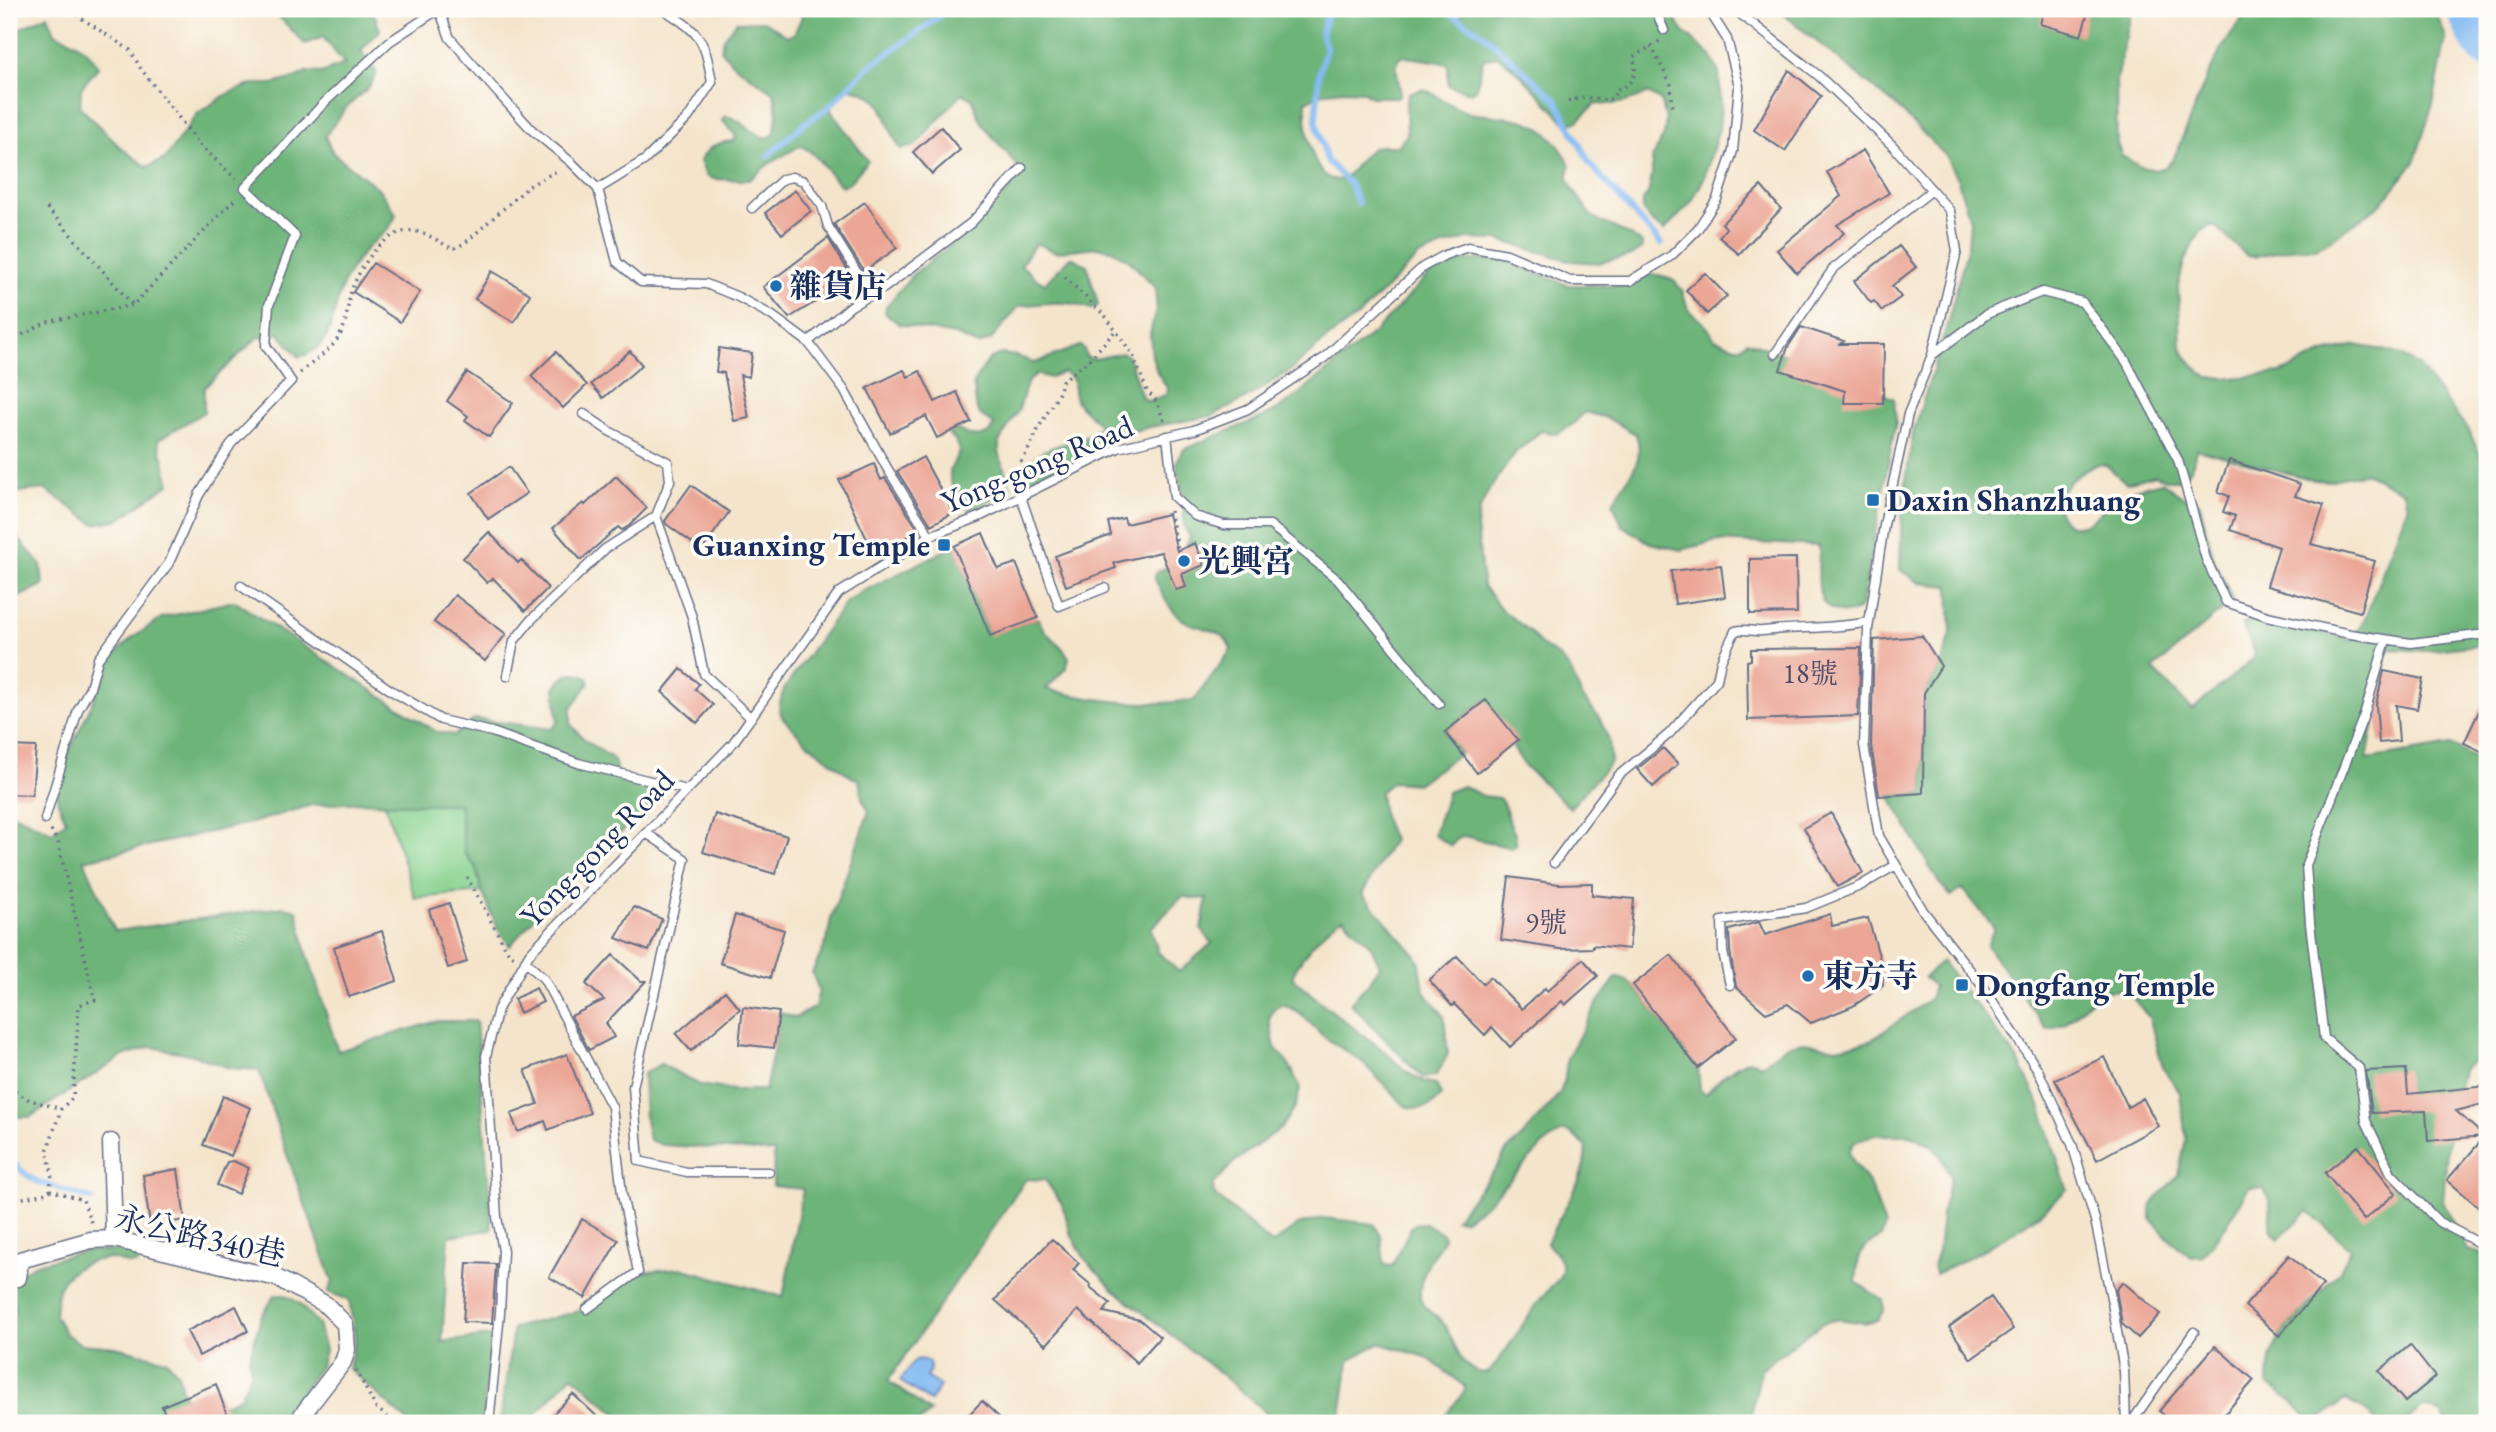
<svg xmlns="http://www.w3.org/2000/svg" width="2496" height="1432" font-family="'EB Garamond','Noto Serif TC',serif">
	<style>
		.green { fill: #87d28e; stroke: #518076; stroke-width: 2 }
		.forest { fill: #6db479; stroke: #44726c; stroke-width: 2; fill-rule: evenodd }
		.water { fill: #83baf3; stroke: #4f74a8; stroke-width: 2 }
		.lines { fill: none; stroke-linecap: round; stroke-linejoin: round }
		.stream { stroke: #83baf3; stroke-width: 6 }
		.river { stroke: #83baf3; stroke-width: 35 }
		.building { fill: #eba695 }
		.service-casing { stroke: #676e84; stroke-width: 11 }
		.minor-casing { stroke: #676e84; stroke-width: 19 }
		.path { stroke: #676e84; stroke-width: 3.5; stroke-dasharray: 2 5; stroke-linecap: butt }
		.service { stroke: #fff; stroke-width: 8 }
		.minor { stroke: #fff; stroke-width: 16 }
		.poi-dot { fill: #1f6fb2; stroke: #fdfcf7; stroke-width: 2.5 }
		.labels { text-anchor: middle; stroke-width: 7; stroke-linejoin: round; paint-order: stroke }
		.number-label { font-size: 28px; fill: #4f4d6c }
		.poi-label { font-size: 32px; font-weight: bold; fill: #1b2f5e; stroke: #fdfcf7; text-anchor: start }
		.street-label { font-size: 32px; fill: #1b2f5e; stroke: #fdfcf7 }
	</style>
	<rect width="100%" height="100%" fill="#fdfcf7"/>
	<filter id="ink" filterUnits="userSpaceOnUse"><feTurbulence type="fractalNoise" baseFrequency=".0143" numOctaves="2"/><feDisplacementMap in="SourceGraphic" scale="14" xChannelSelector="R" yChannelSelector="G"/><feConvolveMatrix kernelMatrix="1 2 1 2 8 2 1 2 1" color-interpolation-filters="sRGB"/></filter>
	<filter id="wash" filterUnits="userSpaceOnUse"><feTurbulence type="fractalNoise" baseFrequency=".00686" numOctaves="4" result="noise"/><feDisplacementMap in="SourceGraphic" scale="28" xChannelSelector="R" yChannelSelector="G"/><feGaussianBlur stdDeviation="1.57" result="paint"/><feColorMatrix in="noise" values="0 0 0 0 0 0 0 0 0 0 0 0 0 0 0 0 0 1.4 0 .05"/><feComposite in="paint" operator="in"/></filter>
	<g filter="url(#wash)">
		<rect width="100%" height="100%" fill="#f4e4cb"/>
		<path class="green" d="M385,804H460L465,854L475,866L482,892L415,898Z"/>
		<path class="forest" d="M274,9H372L373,11L380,30L361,51L377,73L368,88L347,107L325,136L333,153L378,188L396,214C392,229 379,236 369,246C360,255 352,267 346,278C330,306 339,347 299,357L279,333L257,338L204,388V412L158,440L170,483L120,519L95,524L44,489L18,492L9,496V34L48,15L55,33C73,41 89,47 98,67L81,88L80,107L120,147L147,167L165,159L198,113L229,93L253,84H273L295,78L306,72L321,73L345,64L323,37L305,44L279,17Z
			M798,9H1438L1455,19L1465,12V9H1667L1684,32L1711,56L1719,73L1721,106L1719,128L1704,178L1691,203L1664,231L1651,221L1643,211V200L1648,194L1652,176V159L1664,135L1666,119L1661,101L1648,93C1630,103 1615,105 1595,104L1578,121L1571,124L1563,120L1518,72L1498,56L1483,59L1476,90L1471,93L1448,85V65C1441,61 1411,58 1401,56C1391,65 1401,82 1400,94L1397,97H1371L1362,91L1345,90L1326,92L1306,101C1305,120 1309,168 1329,178C1334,180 1339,181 1344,178C1357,168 1364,148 1381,146C1387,145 1392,147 1398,146L1407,135L1406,102L1409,93L1423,89C1438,95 1454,109 1470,113C1504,119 1534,113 1558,145C1562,151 1567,157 1569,163C1571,169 1567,173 1568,179C1570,188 1585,204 1590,215C1607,226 1625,230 1642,243V249L1632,255L1599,263L1571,261L1499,240L1468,239L1443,246L1419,256L1359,315L1329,337L1291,370L1245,399L1212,416L1150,427L1109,437L1083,450L1072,460L1028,481L1026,473C1038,435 1084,451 1100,425C1081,404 1074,410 1073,379L1064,372L1050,378L1036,374L1027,383L1019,409L999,442V452L1011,491L977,508L969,510L950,481V471L959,451L955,440L947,433L956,429C969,436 979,441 991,431L994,424C969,410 979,407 973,383L989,359L1001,354L1017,356L1035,363L1080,346L1084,349L1086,357L1094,359L1123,353L1128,356L1142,397L1148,401L1166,395L1168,389L1157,372L1152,356L1150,334L1156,309V289L1129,260L1111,250L1097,247L1055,252L1036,243L1021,265L1039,281L1045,283L1071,257L1087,265L1098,305L1092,309C1065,299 1047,303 1019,306L991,340L978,345L955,335L899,324L885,313L886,307L912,275L972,229L1022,175C1006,144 982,136 973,100L962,93L915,146L901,149C879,118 893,96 846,87C837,95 832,99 831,111L868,161L848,184L842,186C827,175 817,151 800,146L770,163L749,180L714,179L706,176L700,161C708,146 718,142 734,141L736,136L722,120L725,116C742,118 750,134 767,138L775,133L777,113L774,93L732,63L721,50L723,39L736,22L764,21L787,36L794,34L802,17Z
			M1777,9H2132L2116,80L2117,144L2122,156L2141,167L2156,170L2166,167L2174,158L2207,77L2222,48L2249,9H2435L2446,38L2433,104L2414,163L2381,204L2325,244L2316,248L2289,249L2254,257L2247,256L2217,228L2211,225L2201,232L2194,242L2184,262L2178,287L2181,344L2185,355L2199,371L2209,377L2232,378L2281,373L2324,353L2356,345L2383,350L2398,354L2419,366L2469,431L2487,469V644L2426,651L2388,649L2367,759L2451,745L2487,765V1051L2463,1069L2447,1150L2443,1202L2468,1250L2487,1255V1423H2447L2442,1414L2423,1406L2406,1423H2377L2365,1410L2345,1400L2314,1423L2290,1400L2268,1384L2269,1364L2279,1336L2339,1272L2351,1249L2308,1211L2279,1239C2266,1228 2271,1220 2270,1206C2270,1200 2266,1194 2264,1188L2249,1187L2227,1225L2202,1256L2191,1257L2170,1240L2151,1219L2150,1206L2178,1175L2186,1139L2180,1093L2163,1067L2149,1017L2126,990L2100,991L2065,1024L2047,1029L1987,946L1994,928L1963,889L1951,896L1939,883L1889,795L1923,793L1924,693L1941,666L1951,634L1949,586L1920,583L1900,570L1902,507L1913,433L1946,329L1968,245L1970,221L1957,177L1947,157L1896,106ZM2196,449L2314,480L2328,481L2365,473L2404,492L2407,508L2365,618L2352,640L2251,617L2243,624C2245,635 2255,646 2254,658L2192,710L2153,669L2233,600L2214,560L2200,503L2181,496L2162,482C2147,485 2130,490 2116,499C2104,507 2092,526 2076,526C2069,526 2062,521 2060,514C2051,488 2079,473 2098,464L2106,465L2126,483L2155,475L2166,480H2180L2192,468Z
			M1464,260H1504L1568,285L1628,286L1651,274L1663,276L1674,281L1682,290L1688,309L1707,327L1715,339L1735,347H1741L1747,341L1833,372L1894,399L1896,422L1862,603L1859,610C1848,614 1844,614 1833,610C1812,603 1820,565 1819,546L1716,541L1681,550L1650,543L1622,525L1613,504C1624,477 1647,466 1636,434L1607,418L1585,412L1573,424L1557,434L1541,431L1516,452L1489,490L1479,511L1477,527L1483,586L1502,610L1530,632L1541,645L1558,656L1570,669L1581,695L1600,719L1609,740L1611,762L1570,808L1525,766L1513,748L1517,740L1485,700L1445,732L1461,753L1417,784L1392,782L1380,792L1383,816L1393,840L1362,894L1416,956L1420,964L1424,991L1444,1016L1448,1054L1436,1076L1422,1077L1350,1003L1367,985L1380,966L1371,946L1343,918C1322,930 1302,955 1292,977C1319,1002 1348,1024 1378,1046C1397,1061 1410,1081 1436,1084L1441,1095C1433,1108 1419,1111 1405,1106L1361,1061L1324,1037L1300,1013L1283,1004L1274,1009L1269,1019L1275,1047L1291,1068L1300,1088L1296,1105L1281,1128L1233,1163L1213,1185L1214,1194L1272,1244L1298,1225L1323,1218L1374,1224L1381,1236L1384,1265L1392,1266L1411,1227C1420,1218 1432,1227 1442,1233L1444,1238C1435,1253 1419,1275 1420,1294C1420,1310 1436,1312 1443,1323C1456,1341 1459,1374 1488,1373C1508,1351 1521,1325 1539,1301C1545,1292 1560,1282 1562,1271C1564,1261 1553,1251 1547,1243C1561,1210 1585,1185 1586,1147L1571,1133L1563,1131L1543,1145L1489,1202L1464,1220L1455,1219L1497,1167L1506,1151L1522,1137L1560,1093L1565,1079L1567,1058L1598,1002L1616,978L1624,979L1633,985L1698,1068L1700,1090L1706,1094C1719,1079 1731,1068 1749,1060L1762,1065L1786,1046L1804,1042L1836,1048L1870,1041L1930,999L1934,986L1924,978L1942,961L2018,1060L2040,1105L2067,1189C2031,1227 1982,1251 1935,1274L1933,1266L1938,1251L1943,1207L1951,1178L1942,1158L1933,1147L1911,1135H1874L1855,1142L1849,1151C1851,1162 1863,1174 1869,1184C1875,1197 1880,1213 1885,1226L1881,1237C1856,1250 1859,1256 1856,1282L1883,1300L1884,1310L1877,1320L1864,1323L1838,1319L1822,1323L1761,1369L1751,1416L1755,1423H1440L1465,1390V1386L1426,1357L1379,1343L1349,1361L1340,1423H1277L1237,1387L1113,1289L1085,1259L1071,1234L1062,1204L1045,1180L1026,1179L888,1381L931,1412L918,1423H627L572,1375L535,1415L522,1423H500L513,1328L587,1309L638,1272L681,1268L783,1297L803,1189L773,1186L774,1152L663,1145L649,1140L645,1120L643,1074L661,1064L700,1085L733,1090H765L774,1048L779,1012L795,1018L815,1007L819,990L812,973L827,941L831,918L869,811L862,799L859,779L853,778L807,743L782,717L779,707L784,689L846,602L863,591L954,546L990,635L1038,618C1044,637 1061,641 1069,658L1066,668L1046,689C1093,701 1146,707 1194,700L1231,650C1225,626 1199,631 1183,620C1169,610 1162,594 1155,579V575L1158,571L1179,562L1190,537L1184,526L1183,494L1176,463L1184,449L1263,417L1285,405L1376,331L1429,274ZM1183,896L1194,899L1207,898L1201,929L1212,943L1179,972L1158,952L1151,928Z
			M9,528L41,565L43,585L9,602Z
			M234,601L437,732L455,735L475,719L552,729L558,722L555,688C563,676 574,667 588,678L589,683L571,709V725L585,740L613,759L620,779L658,787L660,793L655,802C604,848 554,893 510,946L498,929L482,892L475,866L465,854L459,804H385L364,802L312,805L255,822L84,860L115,931L284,907L297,910L306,950L338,1051L437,1021H476L492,1230L449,1236L442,1342L491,1336L482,1423H409L349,1369L355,1337L349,1300L328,1292L333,1282L287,1155L259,1070L230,1068L190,1054L150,1047L123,1056L30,1117H9V812L52,832L66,821L57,799L63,763L92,704L110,659L131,639L162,618Z
			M1463,786L1483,796L1499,798C1510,810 1506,823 1516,835V845L1511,848L1464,836L1458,838L1451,846L1434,835C1437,819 1445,807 1447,792Z
			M85,1251H136L141,1255L136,1264C126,1265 119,1260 109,1259C92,1258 70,1269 61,1283C56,1292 56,1306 55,1316L66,1334L81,1344L116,1347L166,1360L178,1373L182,1391L191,1408L206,1413L240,1397L251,1373L249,1359L261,1317L275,1295H285L299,1303L318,1324L325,1350L321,1365L303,1390L293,1423H9V1314L15,1312L9,1279L36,1264Z"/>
		<path class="water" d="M920,1359L929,1362L930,1369L926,1377L940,1386L930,1401L900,1381L914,1361Z"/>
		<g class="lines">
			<path class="stream" d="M1329,9L1321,33L1326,48L1319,73L1316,121L1327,161L1350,184L1358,203
				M1442,9L1482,33L1556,100L1590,164L1661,244
				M768,156L805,123L829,107L866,69L936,19L945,9
				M9,1156C16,1167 34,1184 49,1185
				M54,1186L59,1189L92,1199"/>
			<path class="river" d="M2464,9L2474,33L2487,50"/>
		</g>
		<g id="blocks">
			<path class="building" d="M2044,9H2089L2081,36L2040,24Z
				M1789,70L1821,96L1785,151L1754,130Z
				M941,127L960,150L932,174L913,152Z
				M1863,150L1889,193L1837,225L1844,233L1797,273L1777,250L1841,196L1827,172Z
				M1761,186L1781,209L1739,254L1719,237L1726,228L1722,223Z
				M795,190L811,211L782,234L765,213Z
				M865,202L897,248L864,271L834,224Z
				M828,238L853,279L789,318L763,287Z
				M1899,246L1916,267L1892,286L1901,297L1882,311L1874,301L1871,303L1854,281Z
				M373,263L420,292L400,322L353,292Z
				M492,271L530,294L514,322L475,299Z
				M1705,273L1727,296L1707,314L1686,290Z
				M1801,327L1844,341L1840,344H1884L1883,403H1844L1845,391L1780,370L1788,347Z
				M719,348L752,353L749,377L740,375L749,418L734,421L724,373L716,372Z
				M630,351L642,365L603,398L591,384Z
				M556,352L587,385L563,408L531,376Z
				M904,370L908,377L920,371L935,402L957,392L971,422L937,438L926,416L890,433L867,388Z
				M467,372L513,403L489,437L465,420L468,416L447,401Z
				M923,457L953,513L931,525L897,471Z
				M2229,460L2300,484L2295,496L2324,505L2311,544L2375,561L2360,612L2267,586L2279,547L2230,530L2235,516L2223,512L2229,496L2218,492Z
				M874,464L881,480L885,478L919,531L874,554L839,480Z
				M509,467L527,493L488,519L471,493Z
				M616,476L647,508L629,526L622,530L618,527L581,560L553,528L583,503L585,505Z
				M691,485L729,512L702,550L666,524L665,521Z
				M1168,514L1177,551L1195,543L1204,565L1182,574L1186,587L1176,590L1161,552L1114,563L1116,568L1066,586L1055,556L1111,535L1108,522L1124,518L1126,524Z
				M489,532L518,563L521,560L548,588L525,611L493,578L487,583L463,558Z
				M983,533L998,569L1016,563L1038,618L990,636L954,546Z
				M1796,558L1797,613L1750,614V559Z
				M1721,565L1725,597L1675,604L1671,571Z
				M455,595L506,634L485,661L434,622Z
				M1922,636L1941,666L1924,693L1923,793L1879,796L1871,745L1874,640Z
				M1861,648L1858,716L1748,720L1747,661L1751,660V649Z
				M681,669L699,684L695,689L713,705L697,723L662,692Z
				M2384,671L2423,679L2417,709L2396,705L2399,741L2379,743L2376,704Z
				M2487,694V754L2464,743Z
				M1486,700L1518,740L1477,773L1445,732Z
				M9,746L36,747L32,795L9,794Z
				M1663,748L1678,764L1653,787L1637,769Z
				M1831,813L1863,873L1837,887L1804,828Z
				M715,814L787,836L775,874L703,852Z
				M1509,877L1559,884L1592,883V895L1634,899L1629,949L1593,945V948L1560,949L1501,940Z
				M449,903L467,962L448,968L429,910Z
				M634,907L662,919L649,951L616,938Z
				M1830,914L1832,926L1868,918L1882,966L1883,986L1853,1006L1811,1023L1788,1004L1766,1013L1736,987L1730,951L1729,930L1759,922L1765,935Z
				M735,915L784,930L770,978L720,963Z
				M382,931L397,981L349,997L334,947Z
				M613,955L641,981H646L606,1023L614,1037L589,1050L571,1016L604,1000L586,984Z
				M1671,955L1736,1038L1698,1068L1633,985Z
				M1457,956L1483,984L1490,977L1522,1009L1545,988L1547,991L1583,959L1598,976L1565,1005L1562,1001L1510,1047L1492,1027L1485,1035L1454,1004L1452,1006L1429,980Z
				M536,988L543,1002L520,1013L514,999Z
				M725,991L740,1009L691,1051L676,1034Z
				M743,1007L779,1012L774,1048L739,1044Z
				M567,1054L590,1113L548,1130L545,1121L518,1132L511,1114L538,1104L525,1070Z
				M2104,1057L2128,1107L2143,1098L2158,1126L2097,1160L2055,1080Z
				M2406,1069L2408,1094L2487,1086V1103L2456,1111L2484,1136L2428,1141L2426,1111L2372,1113L2366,1071Z
				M223,1096L251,1108L231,1156L203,1145Z
				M2487,1134V1214L2447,1180Z
				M2358,1146L2396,1193L2364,1220L2325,1173Z
				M233,1161L249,1168L238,1194L217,1185L227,1162Z
				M178,1169L185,1220L150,1226L143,1175Z
				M582,1219L618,1240L585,1298L549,1277Z
				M1052,1239L1079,1263L1073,1270L1091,1285L1090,1287L1110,1303L1104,1312L1140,1320L1160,1337L1137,1363L1078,1310L1046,1345L995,1300Z
				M2289,1255L2323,1285L2279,1336L2245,1306Z
				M467,1263L496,1264L492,1323L463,1322Z
				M2123,1282L2160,1314L2138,1338L2122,1324L2116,1290Z
				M1991,1297L2013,1329L1971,1359L1949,1327Z
				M236,1306L248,1331L199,1356L187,1331Z
				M2410,1345L2435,1377L2405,1402L2379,1371Z
				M2215,1346L2254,1380L2217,1423H2174L2159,1411Z
				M216,1384L228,1418L214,1423H168L162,1406Z
				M573,1394L604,1423H544Z
				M982,1401L1005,1423H961Z"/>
		</g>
	</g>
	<g filter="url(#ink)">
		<use href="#blocks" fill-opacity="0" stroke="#676e84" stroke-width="2"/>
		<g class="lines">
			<defs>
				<path id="service" d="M1655,9L1664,30
					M1734,9L1819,76L1894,147L1950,211L1957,251L1932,355L1908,414L1884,525L1868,629L1864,745L1879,836L1924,912L1984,988L2038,1070L2072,1144L2095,1220L2112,1303L2124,1371L2126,1423
					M598,189L617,262L641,282L706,284L738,297L771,315L808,342L844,390L887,468L930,536
					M752,208L783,179L792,177L804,181L822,206L828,226L871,295
					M808,342L851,306L884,288L971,223L1022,168
					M1775,354L1833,269L1932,190
					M1932,355L1987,314L2042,292L2082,302L2126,361L2178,460L2206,559L2226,602L2267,616L2350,634L2411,643L2487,634
					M584,414L609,431L668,462L670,481L656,516
					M1167,436L1174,497L1195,516L1224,525H1270L1338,580L1439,704
					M1021,497L1059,606L1105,588
					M241,586L392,691L441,720L492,732L578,763L687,790
					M2386,640L2364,715L2306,865L2310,923L2324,1038L2359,1068L2366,1121L2391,1173L2439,1222L2477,1242L2487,1238
					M507,676L514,641L531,620L605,549L656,516L692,617L704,674L751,718
					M45,819L78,710L90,688L98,659L169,563L199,495L231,444L291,381L266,346L269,305L295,236L245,188L325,102L389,42L439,9L450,38L498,93L532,130L571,162L598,189L645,160L688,118L712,82C704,37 701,34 663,9
					M646,833L685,859L633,1087L639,1161L687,1172H769
					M1554,863L1618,776L1669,734L1717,680L1721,661L1735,631C1745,628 1753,632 1763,631C1798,627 1835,629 1869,622
					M525,961L544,979L612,1107L622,1194L638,1272L587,1309
					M1730,985L1723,952L1722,921L1806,908L1860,886L1896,865
					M489,1423L500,1313L503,1251L497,1217L486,1056L498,1009L530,953L733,743L839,593L930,536L979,517L1118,448L1194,430L1248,409L1324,358L1423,267L1445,255L1468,247L1507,254L1570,281H1630L1671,256L1697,230L1717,199L1733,151L1739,86L1727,39L1708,9
					M2131,1423L2194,1332"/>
				<path id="minor" d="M111,1142L114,1239
					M18,1278L20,1260L91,1240L114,1239L277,1278L325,1304L345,1324L347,1350L343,1362L302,1415L300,1423"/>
			</defs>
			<use href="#service" class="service-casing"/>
			<use href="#minor" class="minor-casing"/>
			<path class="path" d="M72,9L78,16L130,50L141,69L200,145L236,179
				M1651,46L1671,85L1673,109
				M1568,101L1585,97L1607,100L1613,98L1617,89C1634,85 1638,72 1633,57L1660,41
				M47,208L133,305L237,197
				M1065,277L1106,317L1133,355L1147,391L1157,402L1165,424
				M10,341L47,322L133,305
				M300,373C314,361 335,348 342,331C348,318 347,303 352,289C361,265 385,228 414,231C428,233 441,243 453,249L465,243L529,186L558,170
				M1021,482L1023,477L1020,463C1030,450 1034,436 1042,422C1049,409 1060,396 1062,381L1089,360L1116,330
				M1170,511L1178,550
				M467,877L504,945L510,955L514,956
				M9,1088L30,1100L61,1109
				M50,1190L83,1200L92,1225
				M9,1201L47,1193L50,1190L52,1173L47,1151L61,1109L73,1097L79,1005L95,1000L58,843L51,830
				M356,1370L376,1408L396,1423"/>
			<use href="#service" class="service"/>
			<use href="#minor" class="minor"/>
		</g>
	</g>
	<g class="poi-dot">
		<circle cx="776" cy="286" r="7"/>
		<rect x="1866" y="493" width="14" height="14" rx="3.5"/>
		<rect x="937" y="538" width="14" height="14" rx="3.5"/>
		<circle cx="1184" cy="561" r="7"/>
		<circle cx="1808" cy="976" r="7"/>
		<rect x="1955" y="978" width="14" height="14" rx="3.5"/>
	</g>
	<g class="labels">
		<g class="number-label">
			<text x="1810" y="683">18號</text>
			<text x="1546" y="932">9號</text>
		</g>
		<g class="poi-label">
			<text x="790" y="297">雜貨店</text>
			<text x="1887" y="511">Daxin Shanzhuang</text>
			<text x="930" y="556" text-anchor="end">Guanxing Temple</text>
			<text x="1198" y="572">光興宮</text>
			<text x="1822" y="987">東方寺</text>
			<text x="1976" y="996">Dongfang Temple</text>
		</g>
		<g class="street-label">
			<text transform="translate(1037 464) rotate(-23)" y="11">Yong-gong Road</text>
			<text transform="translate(597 848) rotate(-46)" y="11">Yong-gong Road</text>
			<text transform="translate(200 1236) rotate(13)" y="11">永公路340巷</text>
		</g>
	</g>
	<rect width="2496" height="1432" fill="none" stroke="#fdfcf7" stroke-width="35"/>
</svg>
